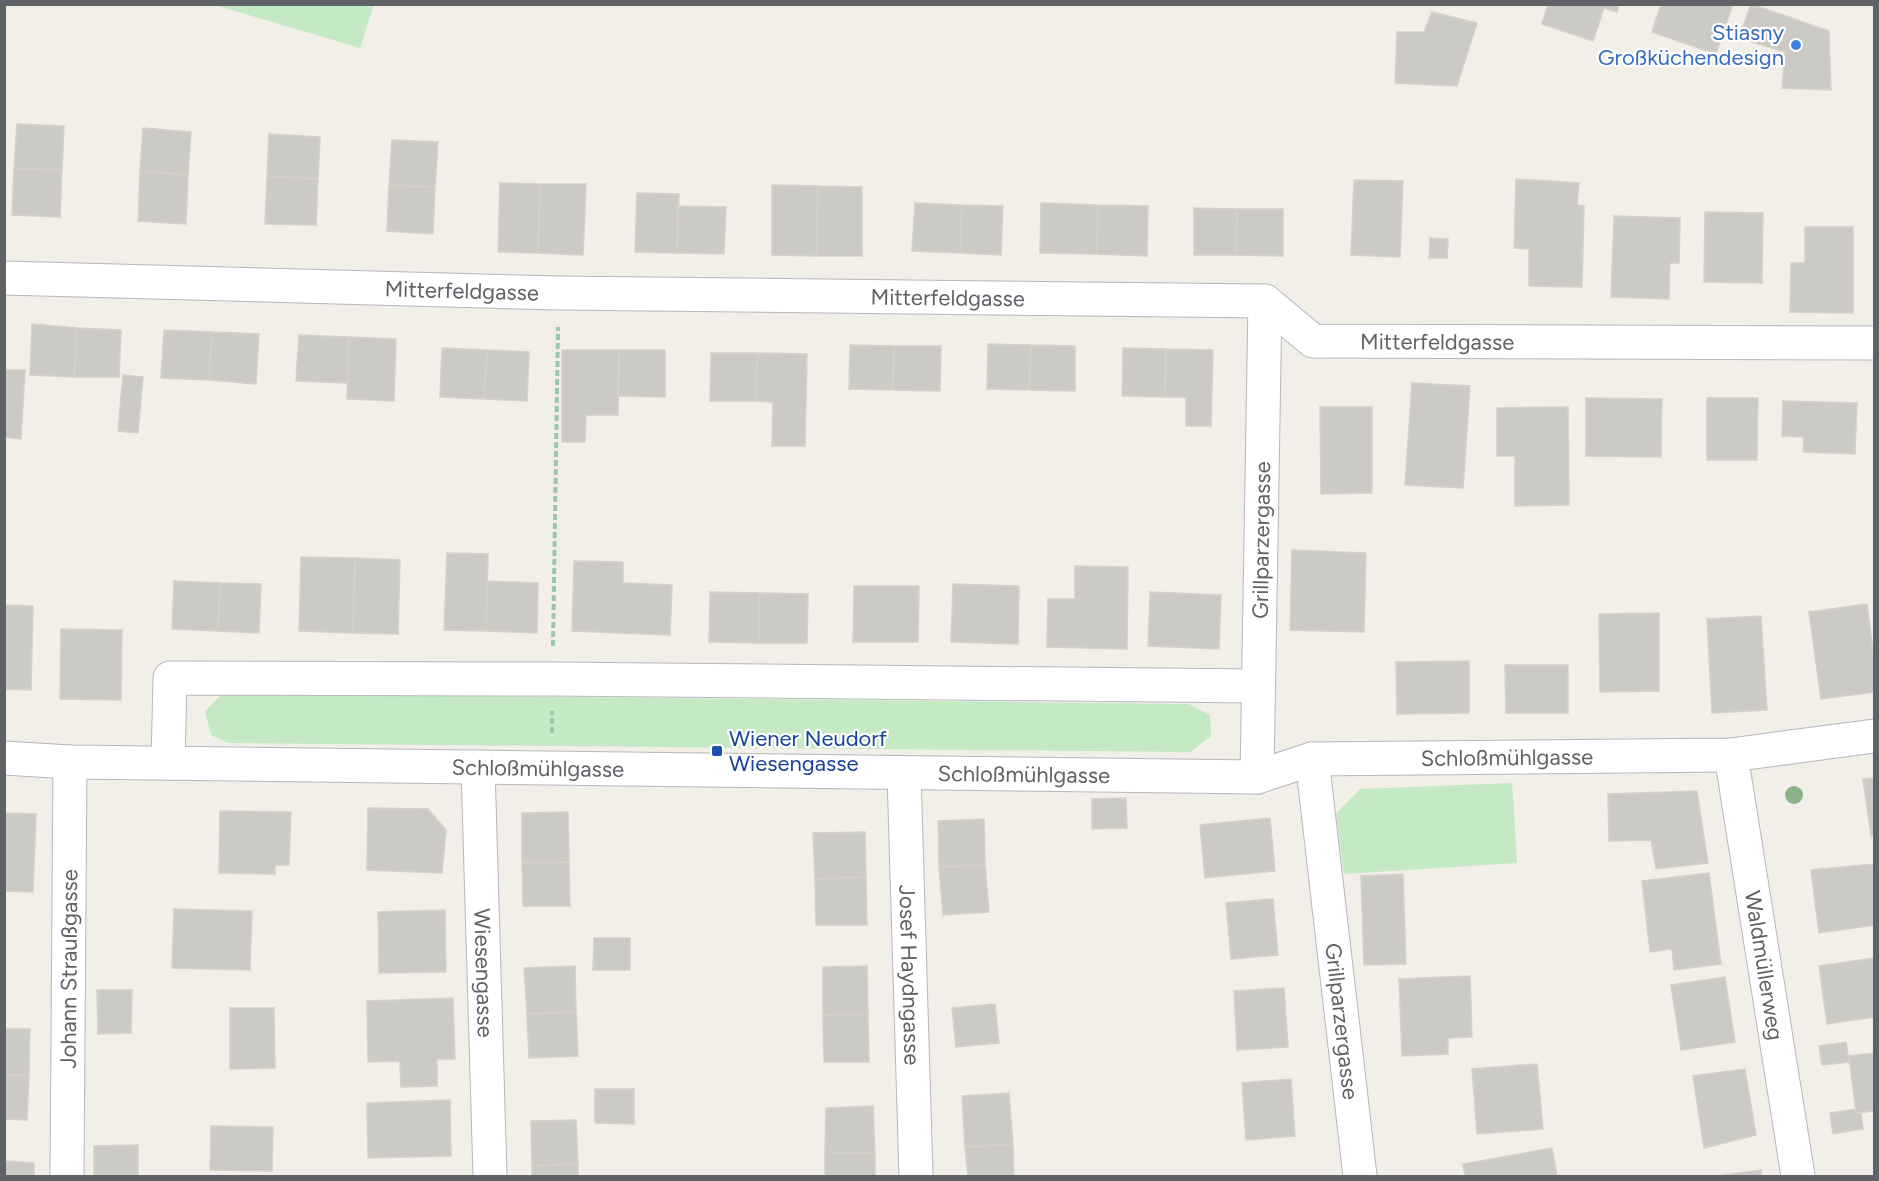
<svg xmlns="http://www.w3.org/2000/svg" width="1879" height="1181" font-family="Figtree,sans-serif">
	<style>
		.green { fill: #c5e8c5 }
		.building { fill: #cccac5; stroke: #d6d1c6; stroke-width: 1.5 }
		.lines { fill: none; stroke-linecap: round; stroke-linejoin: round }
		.street-casing { stroke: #b5b8bc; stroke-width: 35 }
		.path { stroke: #9cc7a9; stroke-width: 4; stroke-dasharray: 6 3; stroke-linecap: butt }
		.street { stroke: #fff; stroke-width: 33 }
		.tree { fill: #89b387 }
		.shop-dot { fill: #3f7fe0; stroke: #fff; stroke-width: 2 }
		.transit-dot { fill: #1a4fb4; stroke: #fff; stroke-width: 2 }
		.labels { text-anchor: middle; stroke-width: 4.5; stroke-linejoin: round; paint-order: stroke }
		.shop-label { font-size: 22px; fill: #366cbe; stroke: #fff; text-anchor: end }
		.street-label { font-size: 22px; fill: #5f6368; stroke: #fff }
		.transit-label { font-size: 22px; fill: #164399; stroke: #fff; text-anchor: start }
	</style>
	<rect width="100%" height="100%" fill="#f1efe8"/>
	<path class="green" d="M215,5H374L360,48Z
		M223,693L1189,704L1210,715L1211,736L1190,752L228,743L211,735L205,711Z
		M1512,783L1517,863L1344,874L1336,813L1360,789Z"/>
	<path class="building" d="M1548,4H1619L1617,12L1604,8L1593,41L1542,24Z
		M1661,4H1733L1716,54L1652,32Z
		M1751,4L1829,31L1831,90L1782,88L1785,52L1739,38Z
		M1432,12L1477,23L1457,86L1395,83L1397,32H1424Z
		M17,124L64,126L62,170L14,168Z
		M143,128L191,132L188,175L140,171Z
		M269,134L320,137L318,179L267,176Z
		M392,140L438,142L435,187L389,185Z
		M14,168L62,170L60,217L12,215Z
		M140,171L188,175L186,224L138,221Z
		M267,176L318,179L316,225L265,224Z
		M1516,179L1579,183L1577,205L1584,206L1582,287L1529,286V249L1514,248Z
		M1354,180L1403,181L1400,257L1351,255Z
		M500,183L540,184L538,253L498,252Z
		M540,184H586L583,255L538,253Z
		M389,185L435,187L433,234L387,231Z
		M772,185L818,186L816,256L772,255Z
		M818,186L862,187V256H816Z
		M637,193L679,194L677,253L635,252Z
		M915,203L962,205L960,253L912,251Z
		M1041,203L1098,205L1097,254L1040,253Z
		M962,205L1003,206L1001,255L960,253Z
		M1098,205L1148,206L1147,256L1097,254Z
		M678,206L726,207L724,254L677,253Z
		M1194,208L1237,209L1236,255H1194Z
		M1237,209H1283V256L1236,255Z
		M1705,212L1763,213L1762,283L1704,282Z
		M1614,216L1680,218L1679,263H1670L1669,299L1611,297Z
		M1805,227H1853V313L1790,312L1791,263H1805Z
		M1430,238L1448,239L1447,258H1429Z
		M32,324L77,328L74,377L30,375Z
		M77,328L121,330L119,377H74Z
		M164,330L212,332L209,380L161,378Z
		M212,332L259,334L256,384L209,380Z
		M299,335L349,337L347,383L296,381Z
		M349,337L396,339L394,401L347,399Z
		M988,344L1031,345L1029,390L987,389Z
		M850,345L894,346L893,390L849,389Z
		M1031,345L1075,346V391L1029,390Z
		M894,346H941L940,391L893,390Z
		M442,348L487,350L484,399L440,397Z
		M1123,348L1166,349L1165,397L1122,396Z
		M1166,349L1213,350L1211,426H1186V397H1165Z
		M487,350L529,352L527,401L484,399Z
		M562,350H619L618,415H586L585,442H562Z
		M619,350H665V397L618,396Z
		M711,353H757L756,401H710Z
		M757,353L807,354L805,446H772L773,402L756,401Z
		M6,370H25L21,439L4,437Z
		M123,375L143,377L138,433L118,431Z
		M1412,383L1470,386L1463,488L1405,485Z
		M1586,398L1662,399L1661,457L1586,456Z
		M1707,398H1758L1757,460H1707Z
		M1783,401L1857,403L1855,454L1803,452L1804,437L1782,436Z
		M1320,407H1372V493L1321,494Z
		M1568,407L1569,505L1515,506V456H1497V408Z
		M1292,550L1366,553L1364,632L1290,630Z
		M447,553L488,554L486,631L444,630Z
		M301,557L355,558L353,633L299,631Z
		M355,558L400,560L398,634L353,633Z
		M574,561L623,562V583L672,585L670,635L572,631Z
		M1075,566L1128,567L1127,649L1047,647L1048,599H1075Z
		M174,581L220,583L218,631L172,629Z
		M487,581L538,583L537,633L486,631Z
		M220,583L261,584L259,633L218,631Z
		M953,584L1019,586L1018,644L951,642Z
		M854,586H919L918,642H853Z
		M710,592L760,593L759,643L709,642Z
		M1150,592L1221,595L1219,649L1148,646Z
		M760,593L808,594L807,643H759Z
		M1867,604L1874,659V692L1821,699L1809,612Z
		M4,605L33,606L31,690L4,689Z
		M1659,613V691L1600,692L1599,614Z
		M1761,616L1767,710L1712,713L1707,619Z
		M61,629L122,630L121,700L60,699Z
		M1469,661V713L1397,714L1396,662Z
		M1505,665H1568V713H1506Z
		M1874,778V835L1871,836L1863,779Z
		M1697,791L1708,863L1656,869L1651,840L1609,841L1608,794Z
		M1126,798L1127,828L1092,829V799Z
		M368,808L428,809L446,830L442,873L367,870Z
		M220,811L291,812L289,865H275V874L219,873Z
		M568,812L569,862L522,863V813Z
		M4,813L36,814L33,892L4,891Z
		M1270,818L1275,871L1205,878L1200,825Z
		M984,819L985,865L939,867L938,821Z
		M865,832L866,877L815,879L813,833Z
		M569,862L570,906H523L522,863Z
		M1874,864V925L1819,933L1811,870Z
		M985,865L989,912L943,915L939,867Z
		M1709,873L1721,964L1674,970L1672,949L1650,952L1642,881Z
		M1403,874L1406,964L1364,965L1361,876Z
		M866,877L867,925H816L815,879Z
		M1273,899L1278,955L1231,959L1226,903Z
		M174,909L252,911L250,970L172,968Z
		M445,910L446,972L379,973L378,912Z
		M594,938H630V970H593Z
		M1874,958V1017L1827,1024L1819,966Z
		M575,966L576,1012L527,1014L524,968Z
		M867,966L868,1014L823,1015V967Z
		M1470,976L1472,1037L1448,1038V1054L1402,1056L1399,979Z
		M1725,977L1735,1042L1681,1050L1671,985Z
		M1284,988L1288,1047L1237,1050L1234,991Z
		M97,990H132L131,1033L98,1034Z
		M453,998L455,1059H437V1086L401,1087L400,1061L368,1062L367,1001Z
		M995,1004L999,1043L956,1047L952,1008Z
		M230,1008H274L275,1068L230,1069Z
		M576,1012L578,1056L529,1058L527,1014Z
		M868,1014L869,1062H824L823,1015Z
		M4,1029H30L29,1075H4Z
		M1846,1042L1849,1062L1822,1065L1819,1046Z
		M1874,1053V1111L1856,1113L1849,1056Z
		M1537,1064L1543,1129L1477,1134L1472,1069Z
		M1745,1069L1756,1135L1704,1148L1693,1076Z
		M4,1075H29L27,1120L4,1119Z
		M1291,1079L1295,1136L1246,1140L1242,1083Z
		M595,1089H634V1124L595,1123Z
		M1009,1093L1013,1144L965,1147L962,1096Z
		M450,1100L451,1156L368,1158L367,1103Z
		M873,1106L875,1153L825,1152L826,1108Z
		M1856,1109V1113H1861L1863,1129L1833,1134L1830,1113Z
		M576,1120L578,1164L532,1166L531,1121Z
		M211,1126L273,1127L272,1171L210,1170Z
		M1013,1144L1014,1176H968L965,1147Z
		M138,1145V1176H94V1146Z
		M1552,1148L1557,1176H1465L1463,1164Z
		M825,1152L875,1153V1176H825Z
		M4,1161L34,1163V1176H4Z
		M578,1164V1176H532V1166Z
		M1761,1170V1176H1717Z"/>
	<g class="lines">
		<defs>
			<g id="street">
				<path id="s1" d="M4,278L558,293L1265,301L1313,341L1874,343"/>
				<path id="s2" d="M1731,755L1798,1176"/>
				<path id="s3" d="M4,758L70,762L1257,777L1312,759L1731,755L1874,736"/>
				<path id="s4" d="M1312,759L1360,1176"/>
				<path d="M168,763L170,678L552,679L1257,686"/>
				<path id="s5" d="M478,767L490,1176"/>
				<path id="s6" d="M904,773L916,1176"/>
				<path id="s7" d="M1257,777L1265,301"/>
				<path id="s8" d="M67,1176L70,762"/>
			</g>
		</defs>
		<use href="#street" class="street-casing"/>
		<path class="path" d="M553,646L558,327
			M552,733V711"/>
		<use href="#street" class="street"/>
	</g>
	<circle class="tree" cx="1794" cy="795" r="9"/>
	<circle class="shop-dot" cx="1796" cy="45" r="6"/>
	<rect class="transit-dot" x="711" y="745" width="12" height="12" rx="3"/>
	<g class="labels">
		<g class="shop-label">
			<text x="1784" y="40">Stiasny<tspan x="1784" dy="25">Großküchendesign</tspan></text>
		</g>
		<g class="street-label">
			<text dy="8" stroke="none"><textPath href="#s1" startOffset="458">Mitterfeldgasse</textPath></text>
			<text dy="8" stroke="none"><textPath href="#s1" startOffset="944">Mitterfeldgasse</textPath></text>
			<text dy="8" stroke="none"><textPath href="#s1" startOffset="1448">Mitterfeldgasse</textPath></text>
			<text dy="8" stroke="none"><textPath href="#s7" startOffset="237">Grillparzergasse</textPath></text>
			<text dy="8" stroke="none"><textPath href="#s3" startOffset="1506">Schloßmühlgasse</textPath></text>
			<text dy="8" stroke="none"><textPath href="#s3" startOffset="534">Schloßmühlgasse</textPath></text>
			<text dy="8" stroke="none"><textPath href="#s3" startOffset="1020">Schloßmühlgasse</textPath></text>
			<text dy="8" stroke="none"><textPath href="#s2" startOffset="213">Waldmüllerweg</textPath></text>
			<text dy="8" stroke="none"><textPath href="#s8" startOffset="207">Johann Straußgasse</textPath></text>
			<text dy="8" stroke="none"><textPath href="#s5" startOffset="206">Wiesengasse</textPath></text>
			<text dy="8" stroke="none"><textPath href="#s6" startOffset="202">Josef Haydngasse</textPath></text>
			<text dy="8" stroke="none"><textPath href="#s4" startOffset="264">Grillparzergasse</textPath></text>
		</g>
		<g class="transit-label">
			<text x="729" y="746">Wiener Neudorf<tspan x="729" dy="25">Wiesengasse</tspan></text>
		</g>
	</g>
	<rect width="1879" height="1181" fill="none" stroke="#5f6368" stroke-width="12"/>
</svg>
